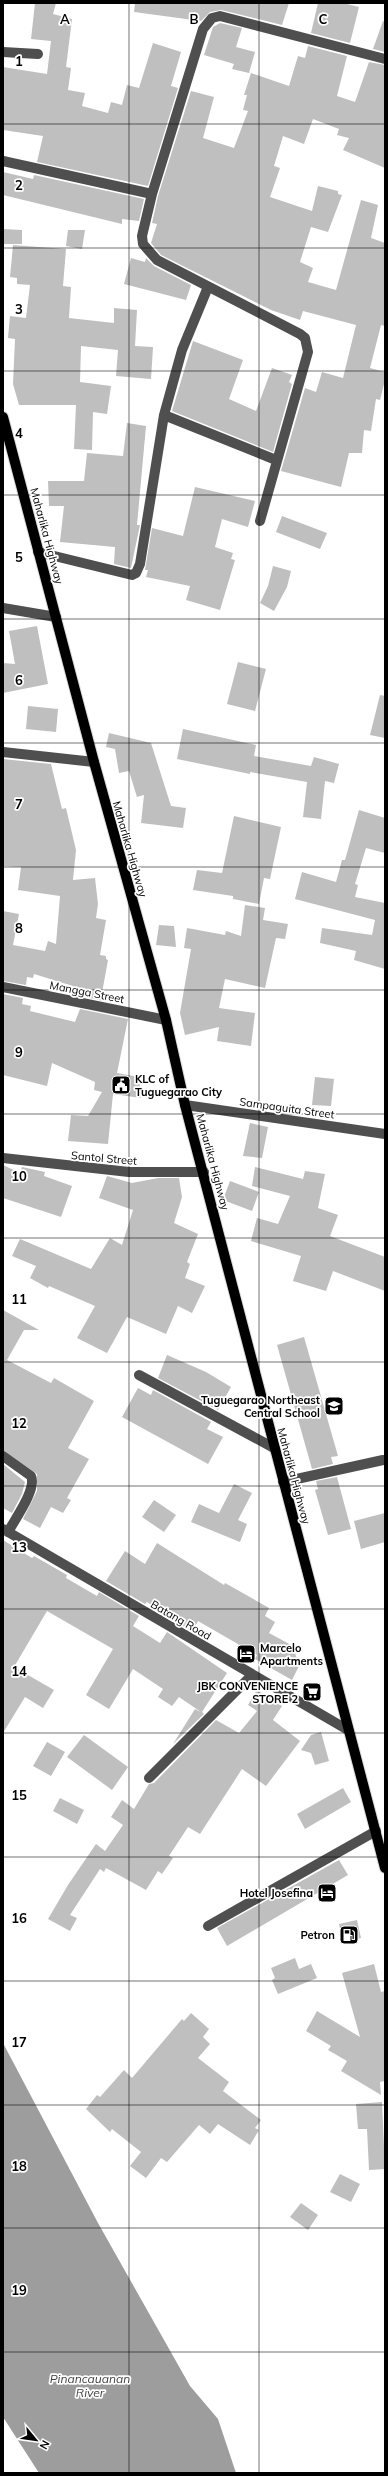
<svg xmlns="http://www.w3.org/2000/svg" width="388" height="2476" font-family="Mulish,sans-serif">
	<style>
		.water { fill: #9d9d9d }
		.building { fill: #bfbfbf }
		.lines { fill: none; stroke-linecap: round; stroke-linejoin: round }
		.major-casing { stroke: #dbdbdb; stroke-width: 12 }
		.minor { stroke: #4f4f4f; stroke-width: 10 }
		.major { stroke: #000; stroke-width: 10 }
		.grid { fill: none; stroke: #000; stroke-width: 1; stroke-opacity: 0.55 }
		.labels { text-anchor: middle; stroke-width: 3.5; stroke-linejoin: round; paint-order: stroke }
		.street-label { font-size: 11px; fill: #000; stroke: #fff }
		.poi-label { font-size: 11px; font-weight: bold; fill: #000; stroke: #fff; text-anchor: end }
		.water-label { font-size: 12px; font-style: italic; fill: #3e3e3e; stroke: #fff }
		.grid-label { font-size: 13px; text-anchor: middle; font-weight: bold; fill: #000; stroke: #fff; stroke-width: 3.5; stroke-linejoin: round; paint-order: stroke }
	</style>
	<rect width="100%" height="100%" fill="#fff"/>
	<path class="water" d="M3,2043L98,2223L190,2386L218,2419L236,2473H39L3,2417Z"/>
	<path class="building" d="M35,3H56L53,14L72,19L66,67L71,68L68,90L85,93L82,106L108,113L111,102L122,105L127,85L139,88L153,43L181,52L171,86L178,88L148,186L37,162L43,136L3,130V67L47,74L51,41L31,39Z
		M135,3H289L282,25L221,10L210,12L201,21L134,12Z
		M318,3H343L359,7L350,43L311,33Z
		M383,21L385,22V52L373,49Z
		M220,23L242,28L236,47L255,52L249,73L232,69L234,64L204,55L213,27Z
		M308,46L347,56L337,96L355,102L369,62L385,65V168L343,150L349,138L337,135L339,129L313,119L304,144L283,136L274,166L280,168L270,197L312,211L318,186L338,191V194L342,195L328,232L311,227L300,262L313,268L308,282L336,290L361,200L378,205L371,238L385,243V326L381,325L370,368L385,372V380L380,400L376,399L371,431L364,430L362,453H349L341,487L281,471L305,388L316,392L322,372L343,378L356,325L303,311L300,320L271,310L161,255L151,243L157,224L152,223L158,196L191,91L214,97L203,138L234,148L248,111L243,110L247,95H244L251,73L289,86L298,56L305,58Z
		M3,172L33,179L34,175L144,199L139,221L122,219V224L3,195Z
		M3,229L22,230V244H3Z
		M68,230H85L82,249L66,246Z
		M13,245L66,249L63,286L71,287L69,318L114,323V308L137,310L135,346L153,347L151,379L116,376L118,350L81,346L80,382L111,386L107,414L93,412L92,450L74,449L76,405H19L13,384L15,339L8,338L10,316L26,318L30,285L17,284V278L10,277Z
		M131,258L145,262L146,258L154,266L191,285L186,300L124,284Z
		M193,341L243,360L229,399L256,411L272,368L292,375L289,382L292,384L273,452L172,411Z
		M127,423L146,426L137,525H140L131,568L114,564L115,547L60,542L64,506H49L48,481H84L87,453L123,456Z
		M195,487L255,501L248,527L222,519L215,547L233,553L231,559L235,560L220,610L186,600L190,586L146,577L148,570H145L152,528L183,536Z
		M282,516L327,533L320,549L276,532Z
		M273,566L291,571L287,587L274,611L260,603L268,586Z
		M37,626L48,684L3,693V663L15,664L9,631Z
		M238,662L266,669L255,711L227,704Z
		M380,695L385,696V738L370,735Z
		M28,706L58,709L56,732L26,729Z
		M183,729L256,745L254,756L311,766L314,757L339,764L334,783L325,781L321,819L303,817L307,782L250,772V774L177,759Z
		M109,733L151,743L171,806L186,808L183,828L141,823L144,795L137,797L129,771L119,773L115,749L106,747Z
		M3,759L51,764L62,809L66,808L76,850L73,880L95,878L98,904L96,918L106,920L100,955L106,956V959L108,960L102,993H105L103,1001L86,997L87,995L72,992L73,986L34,974L33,978L27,977L26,985L3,981V911L19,914L13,945L45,951L48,941L56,944L60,896L18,890L21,867L3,866Z
		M359,810L385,818V853L366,848L355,884L358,885L355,897L385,903V969L354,960L356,951L320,943L322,928L372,935L375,920L295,899L302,872L336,882L342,860H345Z
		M234,816L281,827L270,879L264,878L259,904L233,899V896L193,890L197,870L222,873Z
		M245,905L265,908L263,920L288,924L285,939L276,938L265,988L225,979L219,1008L255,1013L251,1046L217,1041L219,1027L185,1035L180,1013L191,949L184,948L187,928L225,935L226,931L241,936Z
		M159,925L174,926L176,947L156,945Z
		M3,994L23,998L22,1004L31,1006L30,1011L75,1022L80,1009L128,1019L117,1073L139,1077L141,1098L113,1094L108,1144L68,1141L71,1115L88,1116L102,1092L94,1090L95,1082L52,1063L47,1086L3,1075Z
		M315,1077L334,1079L331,1106L312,1105Z
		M250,1123L268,1127L262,1158L243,1156Z
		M3,1165L20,1173L22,1167L45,1172L44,1176L72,1186L61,1217L3,1198Z
		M255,1167L303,1179L305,1171L325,1174L318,1208L338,1215L330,1236L385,1257V1291L333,1271L326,1291L293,1281L301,1256L251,1241L257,1218L278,1224L290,1196L252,1186Z
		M107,1176L132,1183L158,1178H179L182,1197L174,1223L198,1234L187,1262L190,1264L185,1278L205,1286L192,1313L178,1306L166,1334L127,1317L107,1353L77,1338L95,1306L49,1286L48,1288L30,1278L36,1266L12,1256L20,1239L91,1269L110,1238L122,1245L133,1210L99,1198Z
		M230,1181L259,1192L252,1211L223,1200Z
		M3,1310L39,1330H24L7,1360L51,1383L54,1378L94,1401L68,1448L89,1459L67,1498L71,1500L63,1513L51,1507L40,1528L23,1519L37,1491V1474L3,1450Z
		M304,1337L338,1456L331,1457L333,1464L312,1469L277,1345Z
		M167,1355L206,1372L231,1387L218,1410L158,1378Z
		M138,1388L151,1395L153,1390L211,1422L207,1429L223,1437L208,1464L122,1417Z
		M3,1464L25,1482L22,1494L12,1513L3,1508Z
		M337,1477L351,1529L328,1535L315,1490L318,1489L316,1481Z
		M234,1484L252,1493L238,1520L247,1524L240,1542L191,1522L199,1504L219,1513Z
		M154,1500L176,1515L164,1532L142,1517Z
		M385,1513V1542L361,1549L354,1521Z
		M3,1540L32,1558L34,1556L67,1575L66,1578L97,1596L99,1592L139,1616L133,1626L160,1643L167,1632L227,1673L202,1712L204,1714L173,1744L195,1709L201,1712L179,1697L172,1706L158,1697L163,1689L133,1669L109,1709L86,1695L113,1649L47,1611L14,1667L54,1690L43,1708L25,1697L3,1733Z
		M157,1543L224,1585L225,1583L269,1608L265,1616L275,1622L269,1633L293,1646L299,1666L292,1680L255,1659L257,1655L198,1621L192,1632L147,1602L145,1604L106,1581L125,1551L145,1564Z
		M257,1690L282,1706L273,1720L300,1741L266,1786L242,1769L200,1834L188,1827L169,1856L173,1858L162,1874L158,1871L146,1890L106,1868L104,1872L100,1869L70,1915L77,1918L70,1931L48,1919L68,1885L96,1844L105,1851L123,1825L111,1817L122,1800L134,1809L149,1784L154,1783L216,1720L239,1733L257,1711L248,1705Z
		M321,1732L329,1761L315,1765L311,1753L301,1750L311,1735Z
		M84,1735L128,1767L112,1790L67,1757Z
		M47,1742L65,1752L51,1776L33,1766Z
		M343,1788L351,1802L305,1829L297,1814Z
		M60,1798L84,1810L77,1824L53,1811Z
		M339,1860L348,1875L227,1946L217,1928Z
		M357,1920L361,1938L343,1943L339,1924Z
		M295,1958L299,1969L311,1964L317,1978L278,1994L272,1980L275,1978L271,1968Z
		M374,1964L381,1992L385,1991V2081L380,2082L381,2095L341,2071L347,2061L328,2050L331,2046L306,2031L317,2011L360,2037L342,1973Z
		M191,2013L209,2029L203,2037L210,2044L198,2058L229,2082L223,2091L261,2120L255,2128L259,2130L250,2145L218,2124L210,2134L199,2125L167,2162L161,2158L146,2178L130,2166L141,2152L112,2129L110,2132L86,2109L97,2095L100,2097L124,2070L132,2078L182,2019L184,2021Z
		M382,2102L385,2169L369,2170L367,2129H358L356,2104Z
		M340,2174L360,2184L351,2202L330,2192Z
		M301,2203L318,2215L308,2230L290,2217Z"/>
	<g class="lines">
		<defs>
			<path id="major" d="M3,417L94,762L166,1020L185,1105L385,1868"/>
		</defs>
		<use href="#major" class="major-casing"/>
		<path class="minor" d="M3,52L38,54
			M3,161L152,194
			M164,415L276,460
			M260,521L308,352L305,338L300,334L157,260L143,244L142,236L152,194L203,29L212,18L220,16L385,59
			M38,552L132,575L136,573L140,564L164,415L182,350L208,287
			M3,608L56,617
			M3,752L94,762
			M3,987L166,1020
			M185,1105L385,1134
			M3,1158L129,1172H204
			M139,1375L274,1448
			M3,1456L31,1476C37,1489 15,1519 8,1532
			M283,1482L383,1460
			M3,1529L348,1730
			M149,1778L252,1675
			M208,1926L376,1831"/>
		<use href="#major" class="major"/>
	</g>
	<path class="grid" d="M129,3V2473M259,3V2473M3,124H385M3,248H385M3,371H385M3,495H385M3,619H385M3,743H385M3,867H385M3,990H385M3,1114H385M3,1238H385M3,1362H385M3,1486H385M3,1609H385M3,1733H385M3,1857H385M3,1981H385M3,2105H385M3,2228H385M3,2352H385"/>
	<defs>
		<symbol id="civic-square" viewBox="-11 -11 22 22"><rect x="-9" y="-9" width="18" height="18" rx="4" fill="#000" stroke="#fff"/><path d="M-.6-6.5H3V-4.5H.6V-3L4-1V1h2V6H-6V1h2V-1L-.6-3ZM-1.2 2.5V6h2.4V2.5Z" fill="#fff"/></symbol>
		<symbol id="school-square" viewBox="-11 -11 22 22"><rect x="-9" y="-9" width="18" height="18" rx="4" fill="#000" stroke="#fff"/><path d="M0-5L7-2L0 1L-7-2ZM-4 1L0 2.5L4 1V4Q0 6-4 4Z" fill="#fff"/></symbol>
		<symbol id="hotel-square" viewBox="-11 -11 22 22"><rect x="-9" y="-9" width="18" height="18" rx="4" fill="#000" stroke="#fff"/><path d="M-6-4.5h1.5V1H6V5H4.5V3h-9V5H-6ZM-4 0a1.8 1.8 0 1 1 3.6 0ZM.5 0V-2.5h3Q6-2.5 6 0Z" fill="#fff"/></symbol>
		<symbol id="supermarket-square" viewBox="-11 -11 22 22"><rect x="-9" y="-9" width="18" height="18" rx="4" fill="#000" stroke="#fff"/><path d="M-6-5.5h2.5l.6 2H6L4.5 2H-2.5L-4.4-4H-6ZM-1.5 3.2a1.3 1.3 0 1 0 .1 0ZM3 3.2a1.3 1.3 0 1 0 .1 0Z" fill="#fff"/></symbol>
		<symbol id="fuel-square" viewBox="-11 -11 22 22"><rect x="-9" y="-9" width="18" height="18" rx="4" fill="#000" stroke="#fff"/><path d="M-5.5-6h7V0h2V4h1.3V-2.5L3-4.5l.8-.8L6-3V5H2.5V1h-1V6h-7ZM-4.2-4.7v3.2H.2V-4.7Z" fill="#fff"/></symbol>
	</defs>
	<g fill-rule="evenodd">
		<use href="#civic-square" x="110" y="1074" width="22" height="22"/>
		<use href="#school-square" x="323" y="1395" width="22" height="22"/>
		<use href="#hotel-square" x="235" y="1643" width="22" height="22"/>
		<use href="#supermarket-square" x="301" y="1681" width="22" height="22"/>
		<use href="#hotel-square" x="316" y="1882" width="22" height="22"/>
		<use href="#fuel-square" x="338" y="1924" width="22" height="22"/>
	</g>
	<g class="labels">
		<g class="street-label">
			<text transform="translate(47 536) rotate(75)" y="4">Maharlika Highway</text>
			<text transform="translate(130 849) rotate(74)" y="4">Maharlika Highway</text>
			<text transform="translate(87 992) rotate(11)" y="4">Mangga Street</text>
			<text transform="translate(287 1108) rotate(8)" y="4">Sampaguita Street</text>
			<text transform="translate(104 1158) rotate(5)" y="4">Santol Street</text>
			<text transform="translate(213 1162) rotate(75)" y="4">Maharlika Highway</text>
			<text transform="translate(294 1476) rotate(75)" y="4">Maharlika Highway</text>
			<text transform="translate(181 1620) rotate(30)" y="4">Batang Road</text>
		</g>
		<g class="poi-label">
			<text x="135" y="1083" text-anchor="start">KLC of<tspan x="135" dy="13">Tuguegarao City</tspan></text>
			<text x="320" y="1404">Tuguegarao Northeast<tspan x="320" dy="13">Central School</tspan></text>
			<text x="260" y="1652" text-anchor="start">Marcelo<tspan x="260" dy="13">Apartments</tspan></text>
			<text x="298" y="1690">JBK CONVENIENCE<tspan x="298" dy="13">STORE 2</tspan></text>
			<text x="313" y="1897">Hotel Josefina</text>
			<text x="335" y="1939">Petron</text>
		</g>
		<g class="water-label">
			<text x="90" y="2383">Pinancauanan<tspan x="90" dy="14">River</tspan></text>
		</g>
	</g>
	<g class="grid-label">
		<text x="65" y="24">A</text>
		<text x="194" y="24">B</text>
		<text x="323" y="24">C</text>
		<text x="19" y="66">1</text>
		<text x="19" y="190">2</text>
		<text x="19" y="314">3</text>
		<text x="19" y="438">4</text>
		<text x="19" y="562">5</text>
		<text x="19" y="685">6</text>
		<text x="19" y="809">7</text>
		<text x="19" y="933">8</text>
		<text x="19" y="1057">9</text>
		<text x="19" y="1181">10</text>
		<text x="19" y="1304">11</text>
		<text x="19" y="1428">12</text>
		<text x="19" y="1552">13</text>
		<text x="19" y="1676">14</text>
		<text x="19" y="1800">15</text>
		<text x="19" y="1923">16</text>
		<text x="19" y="2047">17</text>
		<text x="19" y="2171">18</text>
		<text x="19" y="2295">19</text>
	</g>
	<rect width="388" height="2476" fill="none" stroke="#000000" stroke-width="8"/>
	<g transform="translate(36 2440) rotate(119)" stroke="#ffffff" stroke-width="3" paint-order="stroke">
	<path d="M0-3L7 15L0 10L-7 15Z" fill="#000000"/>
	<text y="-6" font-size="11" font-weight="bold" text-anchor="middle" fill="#000000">N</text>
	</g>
</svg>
